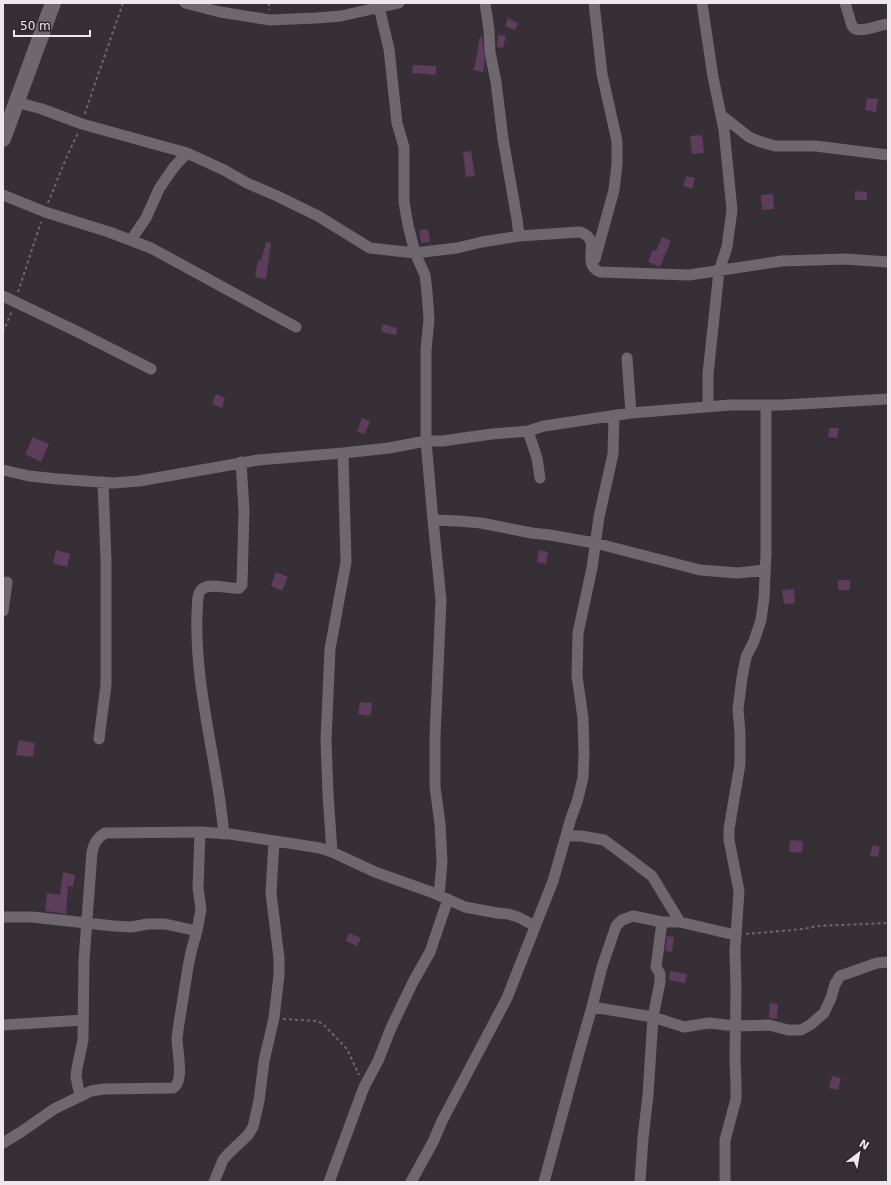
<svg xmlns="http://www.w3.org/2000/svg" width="891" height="1185" font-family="'DejaVu Sans',sans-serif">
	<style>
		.building { fill: #5d3c5c }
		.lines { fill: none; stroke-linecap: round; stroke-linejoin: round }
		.path { stroke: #6e686d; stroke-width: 2; stroke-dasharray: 3 3; stroke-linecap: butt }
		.street { stroke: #6f676e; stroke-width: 11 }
		.secondary { stroke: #6f676e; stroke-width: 16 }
	</style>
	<rect width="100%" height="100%" fill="#362f35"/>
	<path class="building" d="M508,18L518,23L515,30L505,26Z
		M498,35L506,36L503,48L497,47Z
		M480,36L482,37L485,61L483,72L474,70Z
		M413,65L436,66V75L412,73Z
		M867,98L878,99L876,112L865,110Z
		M702,135L704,153L692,154L690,136Z
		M471,151L475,176L466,177L463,152Z
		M686,176L695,178L692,189L683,186Z
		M855,191L867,192V200H855Z
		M773,194L774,209L762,210L761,195Z
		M428,229L430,242L421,243L419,230Z
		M662,237L671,241L660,267L648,262L653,250L656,251Z
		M266,242L271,243L266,279L255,277L258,260L261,261Z
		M383,324L397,328L396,335L381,332Z
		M216,394L225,398L222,408L212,404Z
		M362,418L370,421L365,434L357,432Z
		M829,428H839L837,438L828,437Z
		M33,437L49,444L41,462L25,454Z
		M56,550L70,554L67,567L53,563Z
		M539,550L548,552L546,564L537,562Z
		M276,572L288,577L282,591L271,586Z
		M838,580H850V590H838Z
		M794,589L795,603L784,604L782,590Z
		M360,702L372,703L371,716L358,714Z
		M19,740L35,743L33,757L16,755Z
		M790,840L803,841L802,853L789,852Z
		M873,845L880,847L878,857L870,856Z
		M63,872L75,875L73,887L68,886L66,914L45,911L47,893L60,895Z
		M349,933L361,938L357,946L346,941Z
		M667,936L674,937L672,952L665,951Z
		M670,971L687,974L685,983L669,980Z
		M770,1003L778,1004L777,1019L769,1018Z
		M832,1076L841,1078L838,1090L829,1088Z"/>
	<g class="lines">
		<path class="path" d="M269,3V10
			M85,114L92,92L123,3
			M48,203L67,156L78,133
			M18,292L41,222
			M3,332L12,311
			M746,934L804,929L817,926L888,923
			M283,1019L317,1021L323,1024L347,1049L359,1075"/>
		<path class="street" d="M185,3L220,12L270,20L316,18L341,16L399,3
			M378,3L389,49L397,123L404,147V202L408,225L415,253L425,275L427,292L429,319L426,350V441L433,520L458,521L481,523L532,533L550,535L595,543L700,570L738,573L765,570
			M485,3L489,30L490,52L496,82L503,139L517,219L519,236
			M594,3L602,74L617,141V164L614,190L595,259
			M702,3L713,77L724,130L732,210L727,247L719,271L708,374V407
			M845,3L852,26L855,29C866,32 877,25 888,24
			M16,102L42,109L82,124L187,153L224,170L247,183L277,196L318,216L370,248L415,253L457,248L482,242L519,236L580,232C604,240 579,263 600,272L689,275L782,261L845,259L888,262
			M721,115L749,137L758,141L775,146H815L888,155
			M3,195L45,212L109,232L151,248L296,327
			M131,240L146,218L159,189L165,180L174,167L187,153
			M3,296L78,332L151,369
			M627,358L631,413
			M528,431L537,458L540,478
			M3,470L29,476L58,479L113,483L139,481L258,460L343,453L389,448L426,441H442L492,434L528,431L544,426L631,413L730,405H783L888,399
			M433,520L441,600L435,737V787L440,824L442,862L439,895
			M3,611L7,582
			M99,739L106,685V560L103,482
			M224,834C222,816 220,799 217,782C208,726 195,671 197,613C198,606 196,596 201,590C209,581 229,590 239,588L242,585L244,511L241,462
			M566,836H581L604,840L619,851L652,876L680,922L735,935
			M332,852L328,794L326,740L330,649L346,562L343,453
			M3,917H32L114,926L131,927L148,924H165L197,931
			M592,1007L653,1017L684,1027L709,1023L736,1026L769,1025L788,1030H801L810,1025L824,1013L831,998L835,984L840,976L877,963L888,962
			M3,1025L83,1020
			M80,1096L76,1077L77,1068L83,1040L84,960L92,852C94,843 97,838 105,833L200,832L230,834L320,848L332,852L375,872L431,892L465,907L497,913L508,914L518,917L535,926
			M3,1143L21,1132L54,1109L91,1091L104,1089L173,1088C185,1082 177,1050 177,1039C177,1036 178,1033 178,1030L188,967L192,948L197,931L201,909L198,888L200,832
			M214,1182L223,1160L228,1154L248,1135L253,1127L259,1101L264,1061L274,1018L279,975V958L271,893L274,841
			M329,1182L364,1087L378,1061L391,1028L413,982L430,952L448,899
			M411,1182L433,1142L442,1121L507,998L553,881L571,818L577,802L583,778L584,754L583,718L577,676L578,633L592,568L599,517L613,454L614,416
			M544,1182L578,1056L592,1007L602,967L616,926L622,920L633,916L662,922H680
			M640,1182L643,1138L648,1095L653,1017L660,982V974L656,967L662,922
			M725,1182V1140L736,1099V1084L735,1060L736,990L735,950L739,891L729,840V829L740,764V733L738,709L742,678L746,657L754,641L761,620L764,598L766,553V406"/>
		<path class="secondary" d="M3,139L53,3"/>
	</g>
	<rect width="891" height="1185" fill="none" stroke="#ece8ec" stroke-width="8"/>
	<g transform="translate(859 1153) rotate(31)" stroke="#2c252b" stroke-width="3" paint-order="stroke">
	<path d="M0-3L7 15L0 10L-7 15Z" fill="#ece8ec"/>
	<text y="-6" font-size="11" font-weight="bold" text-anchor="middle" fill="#ece8ec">N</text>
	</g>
	<path d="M14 30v6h76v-6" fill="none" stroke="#ece8ec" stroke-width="2"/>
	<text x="20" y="30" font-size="12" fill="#ece8ec" stroke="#2c252b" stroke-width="3" paint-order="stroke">50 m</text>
</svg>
